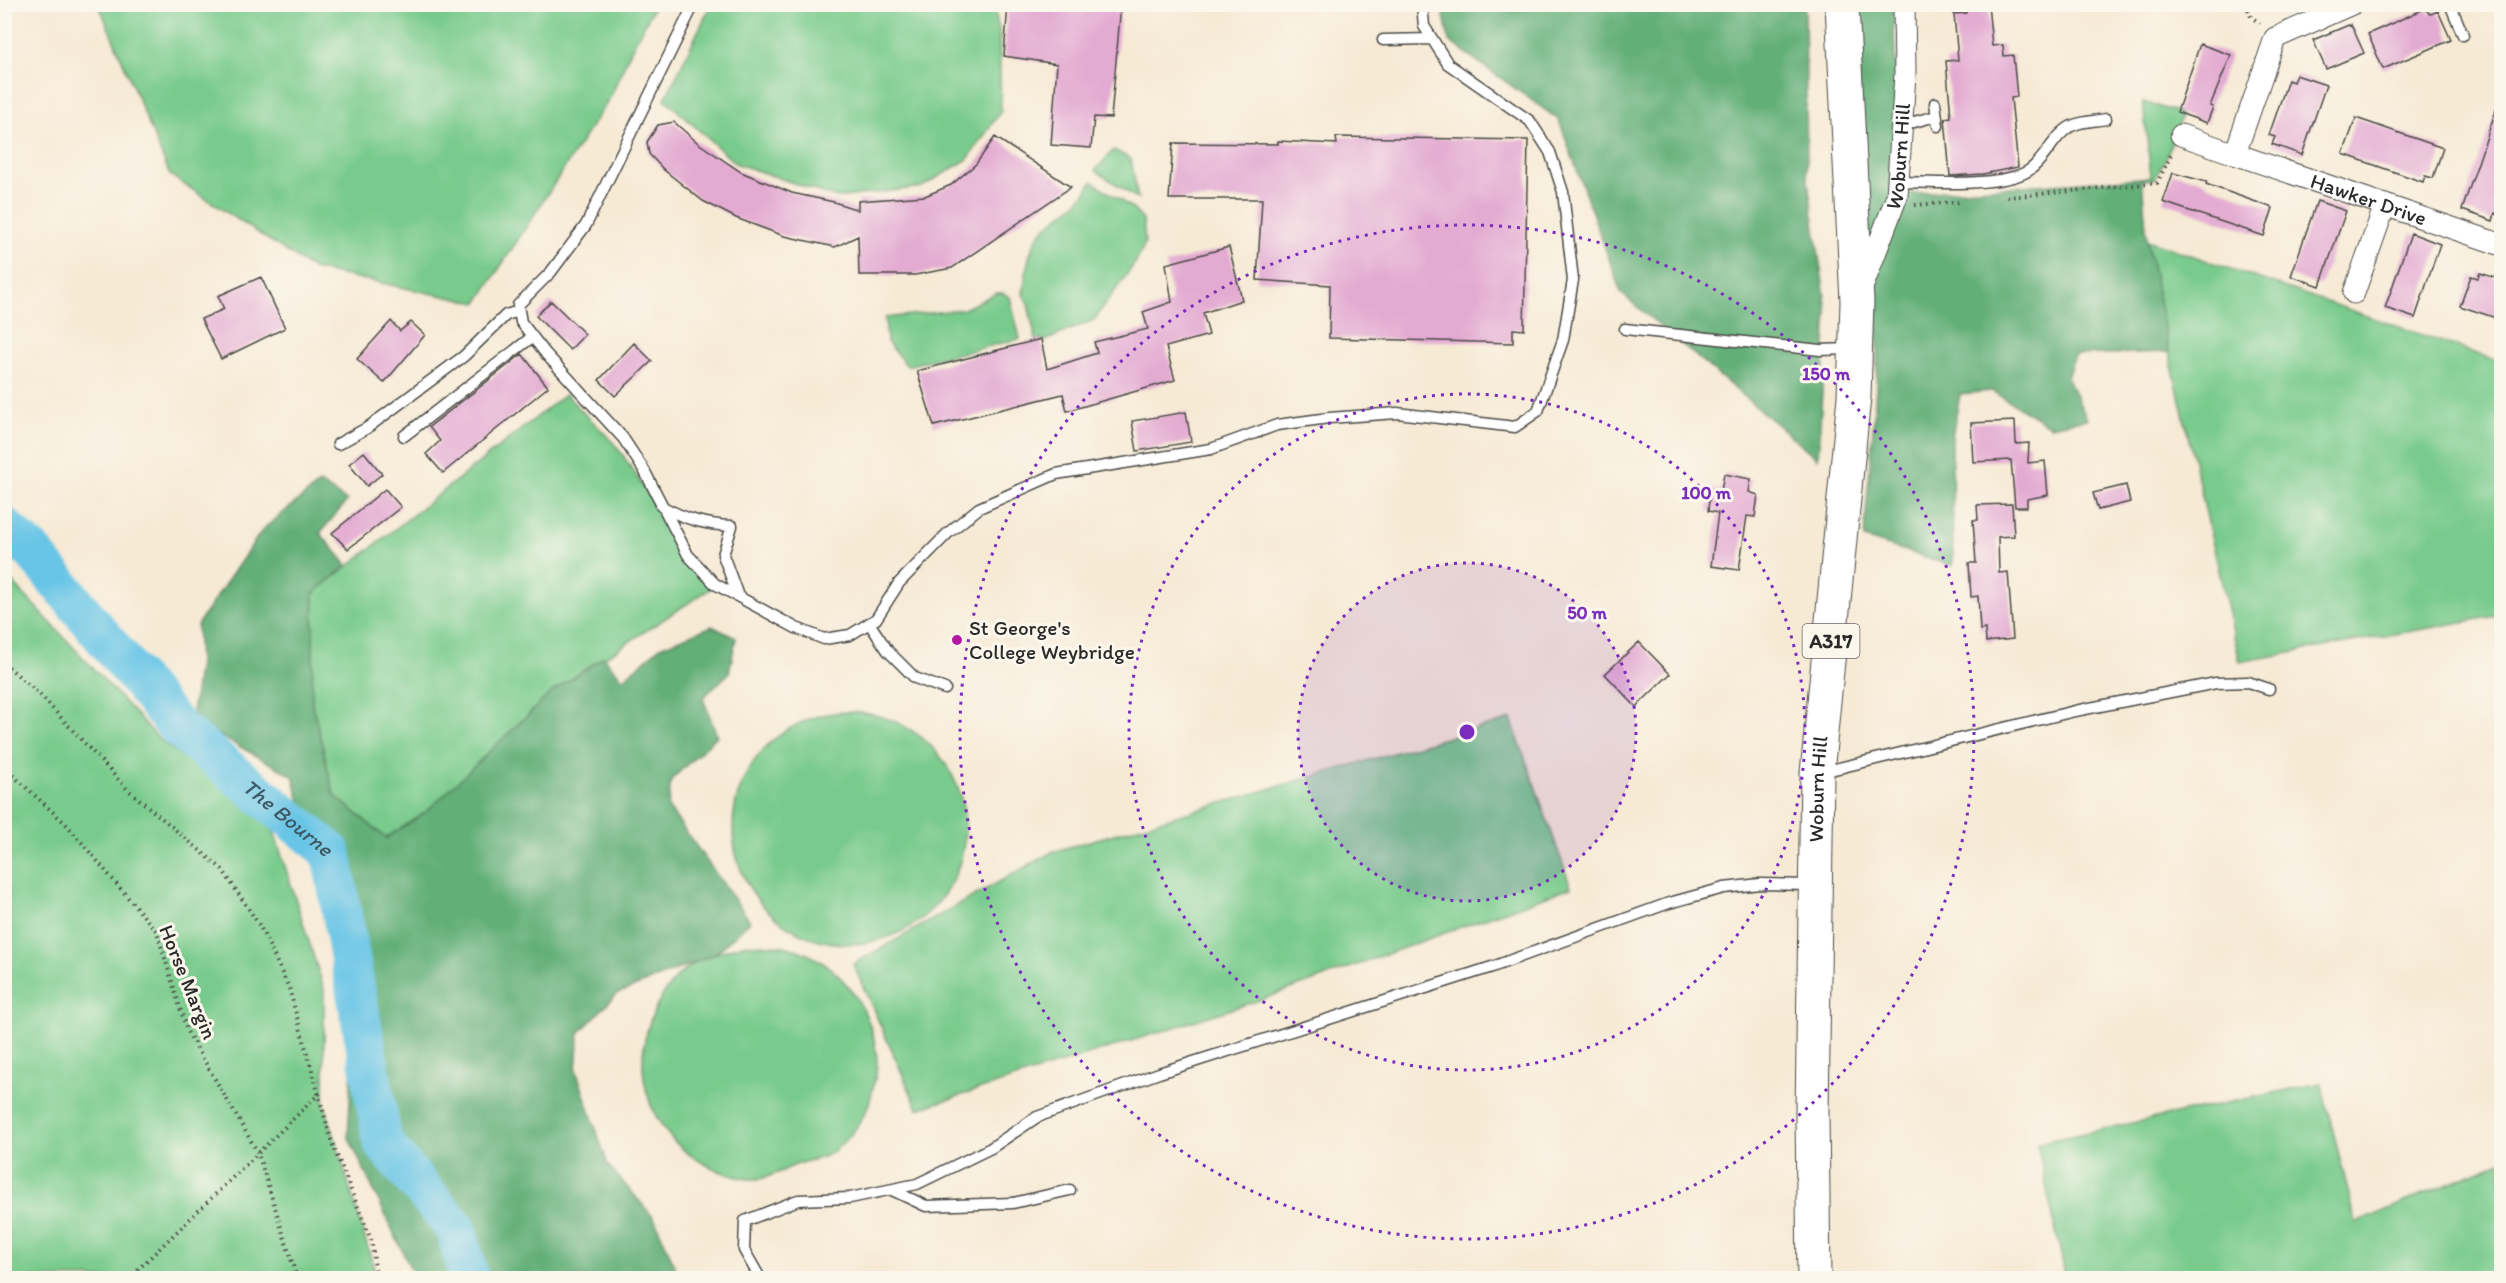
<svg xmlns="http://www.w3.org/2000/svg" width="2506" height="1283" font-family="Itim,sans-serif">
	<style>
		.green { fill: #79cb8d; stroke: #527b5c; stroke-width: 1.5 }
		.forest { fill: #62af78; stroke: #466d52; stroke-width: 1.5 }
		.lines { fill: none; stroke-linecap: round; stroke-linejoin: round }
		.river { stroke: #68c5e6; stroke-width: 40 }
		.building { fill: #e3aad2 }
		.lane-casing { stroke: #494844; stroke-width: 13 }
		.street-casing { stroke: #494844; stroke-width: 23 }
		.primary-casing { stroke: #494844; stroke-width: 35 }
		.path { stroke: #494844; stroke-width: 4; stroke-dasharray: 1.5 4.5; stroke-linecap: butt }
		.lane { stroke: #fff; stroke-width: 10 }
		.street { stroke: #fff; stroke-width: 21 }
		.primary { stroke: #fff; stroke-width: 33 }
		.ring { fill: none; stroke: #7b2cbf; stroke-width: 3; stroke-dasharray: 3 6 }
		.poi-dot { fill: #b5179e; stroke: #fbf7ec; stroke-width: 2 }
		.labels { text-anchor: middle; stroke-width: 6; stroke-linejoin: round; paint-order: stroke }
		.shield { fill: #fbf7ec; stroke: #696865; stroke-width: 1.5 }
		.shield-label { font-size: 20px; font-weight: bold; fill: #2b2b2b }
		.street-label { font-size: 21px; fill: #2b2b2b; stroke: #fbf7ec }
		.poi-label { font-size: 21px; fill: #2b2b2b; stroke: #fbf7ec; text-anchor: start }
		.water-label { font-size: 22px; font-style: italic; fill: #3d5963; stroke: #fbf7ec }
		.centre { fill: #7b2cbf; stroke: #fbf7ec; stroke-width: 3 }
		.ring-label { font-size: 18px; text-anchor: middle; font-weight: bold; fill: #7b2cbf; stroke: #fbf7ec; stroke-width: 6; stroke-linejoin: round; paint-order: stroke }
	</style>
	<rect width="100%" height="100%" fill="#fbf7ec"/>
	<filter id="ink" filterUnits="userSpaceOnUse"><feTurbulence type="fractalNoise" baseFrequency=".0167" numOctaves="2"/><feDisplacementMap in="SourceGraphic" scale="12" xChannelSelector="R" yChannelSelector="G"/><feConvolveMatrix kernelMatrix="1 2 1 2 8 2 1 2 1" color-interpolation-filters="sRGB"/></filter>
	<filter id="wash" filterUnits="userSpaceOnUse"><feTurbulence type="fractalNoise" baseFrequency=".008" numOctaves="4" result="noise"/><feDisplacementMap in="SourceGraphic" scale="24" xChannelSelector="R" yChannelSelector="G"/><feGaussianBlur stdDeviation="1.35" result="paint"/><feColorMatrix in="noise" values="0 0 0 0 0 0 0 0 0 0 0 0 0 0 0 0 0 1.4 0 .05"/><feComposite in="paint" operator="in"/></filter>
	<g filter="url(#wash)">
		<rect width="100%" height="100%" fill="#f6ead5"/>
		<path class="green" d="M99,5H655L630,52L611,96L477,303L313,269L170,175Z
			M711,5H994L999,31L1001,111L968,159L922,187L837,198L735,163L665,99Z
			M2143,102L2177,112L2181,117L2166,158L2154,179L2143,180L2142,178L2151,176Z
			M1114,150L1131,159L1138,199L1095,170Z
			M1092,181L1132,208L1143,220L1145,243L1138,259L1094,320L1042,342V339L1036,340L1028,304L1023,294C1026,274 1027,253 1039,235C1055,214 1079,209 1092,181Z
			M2147,240L2501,362V615L2240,662L2169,352Z
			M996,293H1003L1010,297L1020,339L907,366L887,342L885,318L964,309Z
			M566,394C584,416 606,431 622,454C649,494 672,536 698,576L713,587L552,692L426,812L386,838L334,795L312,703L314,593Z
			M5,574L160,740L271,822L324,989V1102L377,1278H5Z
			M733 828a116 116 0 1 1 232 0a116 116 0 1 1-232 0Z
			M1511,719L1571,887L1266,998L918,1109L853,964L1052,852Z
			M747,944C760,945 775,944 788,947C840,961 873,1008 877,1060C878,1070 874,1082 872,1092C868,1115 847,1146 825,1156C819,1159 811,1160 804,1162C789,1166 772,1178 757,1179C740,1180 720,1172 705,1164C635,1128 623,1038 675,979C694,958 721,951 747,944Z
			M2321,1083L2356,1223L2501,1161V1278H2066L2037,1143Z"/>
		<path class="forest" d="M1442,5H1805L1807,174L1827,311L1818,459L1621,293L1559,120L1449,41Z
			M1848,5H1893L1902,194L2142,178L2147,240L2169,352L2075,355L2067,377L2087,419L2050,426L1992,391L1960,394L1952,436L1953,566L1864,538C1870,447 1890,318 1866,231Z
			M320,483L347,501L320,533L347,565L314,593L312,703L334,795L386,838L426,812L552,692L603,657L623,679L660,647L712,626L736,638L729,673L703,698L717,736L671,780L668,807L750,921L715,954L617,994L579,1033L576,1070L608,1165L654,1218L680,1278H415L348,1136L355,1008L293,776L191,720L199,662L197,625L263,529Z"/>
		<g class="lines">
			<path class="river" id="s1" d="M4,527L34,553L178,728L331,852L383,1143L456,1229L469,1278"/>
		</g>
		<g id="blocks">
			<path class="building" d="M1008,4H1121L1111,118L1094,117L1091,148L1051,145L1057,64L1004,56Z
				M1966,4H1988L1992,46L2003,45L2004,56L2013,55L2017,97L2011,98L2018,167L1983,174L1950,176L1945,118L1951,117L1946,61L1958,60L1954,14L1966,13Z
				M2424,9L2431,14L2438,11L2451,40L2383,69L2368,34Z
				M2351,24L2364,53L2326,69L2313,40Z
				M2200,44L2231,55L2210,106L2213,107L2207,123L2177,112Z
				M2296,75L2326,85L2302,155L2272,144L2275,137L2269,135L2288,80L2293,82Z
				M2498,104L2502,105V216L2495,213L2493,221L2462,210Z
				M2356,118L2443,148L2433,178L2425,176L2423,182L2343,154Z
				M674,122L698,143L741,172L792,193L834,202L858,210V201L925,196L951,185L976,164L995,137L1071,187L952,268L915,275H859L858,236L835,247L784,236L736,218L703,201L664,170L649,154L647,142L658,125Z
				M1336,137L1528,140L1524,330L1513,329V343L1329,338L1330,285L1257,280L1262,199H1169L1173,143L1278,144V141L1337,144Z
				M2173,173L2207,182L2206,184L2273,208L2264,236L2163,202Z
				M2317,201L2346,211L2320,286L2291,276Z
				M2411,233L2440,244L2415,318L2385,308Z
				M1229,247L1242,300L1203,313L1209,335L1166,347L1175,380L1067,411L1063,394L934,426L917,371L1041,339L1047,369L1097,353L1094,342L1148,329L1143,312L1172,302L1166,264Z
				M2480,273L2502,280V320L2460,306L2471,276L2478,278Z
				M261,277L285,328L221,359L201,319L224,309L218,296Z
				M551,301L585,334L570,350L536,316Z
				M391,321L400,331L411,322L425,335L384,383L357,359Z
				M634,343L652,361L615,396L599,380Z
				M522,354L548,387L443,473L426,454L440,441L429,427Z
				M1186,412L1191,442L1137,451L1132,421Z
				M2015,421L2016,444L2029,443L2028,463L2045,461L2048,495L2027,499V507H2015L2011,460L1973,462L1971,423Z
				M364,452L382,474L367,486L349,464Z
				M1724,474L1751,479L1749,492L1758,495L1755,517L1747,516L1739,570L1711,566L1718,513L1708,511L1710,489L1721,491Z
				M2126,485L2130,502L2098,510L2093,493Z
				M385,489L401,507L348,549L332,533Z
				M2012,504L2014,536L1998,537L1999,573L2008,572L2013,639L1986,642L1985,629L1980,630L1978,596L1971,597L1969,563H1976L1973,520H1978L1977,505Z
				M1639,642L1670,674L1636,707L1605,674Z"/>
		</g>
	</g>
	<g filter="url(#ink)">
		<use href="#blocks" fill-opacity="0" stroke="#494844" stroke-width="1.5"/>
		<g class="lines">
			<defs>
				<path id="lane" d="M694,4L586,225L551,272L518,305L521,322L546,354L623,438L644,470L688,555L715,584L796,628L824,639L850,635L876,619L899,583L948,533L979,508L1056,474L1211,449L1277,425L1329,418L1397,413L1515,427L1538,411L1563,340L1573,280L1563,192L1550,152L1530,121L1448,64L1424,26L1422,4
					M2450,4L2463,35
					M1383,40L1430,39
					M1935,103L1938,126
					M1903,125L1936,116
					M1899,182C1931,183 2001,187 2028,171C2046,160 2055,132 2074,125C2084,121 2096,121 2106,119
					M1625,329L1820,350L1851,349
					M404,436L532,337
					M338,444L367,428L464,356L506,315L519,311
					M661,506C685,519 705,525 732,526L723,555L738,596
					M869,623L888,651L915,678L945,689
					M1822,772L2075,711L2216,683L2248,682L2269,689
					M892,1190L926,1206L1013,1203L1070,1190
					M760,1278L744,1250L745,1221L798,1200L850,1198L917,1184L991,1148L1037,1117L1159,1073L1492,967L1669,903L1724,888L1760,884L1811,885"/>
				<g id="street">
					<path id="s2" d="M2352,4L2275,38L2235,154L2502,245"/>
					<path d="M2181,135L2235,154"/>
					<path id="s3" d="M1862,288L1897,196L1905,74L1904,4"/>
					<path d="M2354,293L2385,205"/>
				</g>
				<g id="primary">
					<path id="s4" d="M1814,1278L1812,1114L1817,773L1854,397L1857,301L1842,4"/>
				</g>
			</defs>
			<use href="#lane" class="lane-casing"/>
			<use href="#street" class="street-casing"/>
			<use href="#primary" class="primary-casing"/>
			<path class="path" d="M2246,4L2251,17L2260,23
				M2007,197L2157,183L2172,153
				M1915,205L1958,202
				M4,663L40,695L127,789L222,869L260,926L289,988L332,1143L372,1242L376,1278
				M4,767L67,825L157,932L187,1031L258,1153L297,1278
				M129,1278L320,1093"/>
			<use href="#lane" class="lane"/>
			<use href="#street" class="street"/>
			<use href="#primary" class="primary"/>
		</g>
	</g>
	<circle cx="1467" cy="732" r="169" fill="#7b2cbf" fill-opacity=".12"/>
	<g class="ring">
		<circle cx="1467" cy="732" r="169"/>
		<circle cx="1467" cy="732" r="338"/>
		<circle cx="1467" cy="732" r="507"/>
	</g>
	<circle class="poi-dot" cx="957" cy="640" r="6"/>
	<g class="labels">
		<rect class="shield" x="1802.5" y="624" width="57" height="34" rx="4.5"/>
		<g class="shield-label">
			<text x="1831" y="648">A317</text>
		</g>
		<g class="street-label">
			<text dy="7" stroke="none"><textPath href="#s3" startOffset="138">Woburn Hill</textPath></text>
			<text dy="7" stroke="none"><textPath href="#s2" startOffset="348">Hawker Drive</textPath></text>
			<text dy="7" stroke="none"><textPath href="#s4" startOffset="489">Woburn Hill</textPath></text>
			<text transform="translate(188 982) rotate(68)" y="7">Horse Margin</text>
		</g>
		<g class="poi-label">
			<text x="969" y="635">St George's<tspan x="969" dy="24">College Weybridge</tspan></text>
		</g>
		<g class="water-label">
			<text dy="8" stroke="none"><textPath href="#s1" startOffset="408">The Bourne</textPath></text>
		</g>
	</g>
	<circle cx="1467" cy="732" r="9" class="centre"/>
	<g class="ring-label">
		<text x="1826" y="380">150 m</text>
		<text x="1706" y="499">100 m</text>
		<text x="1587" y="619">50 m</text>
	</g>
	<rect width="2506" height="1283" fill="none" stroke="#fbf7ec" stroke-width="24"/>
</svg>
